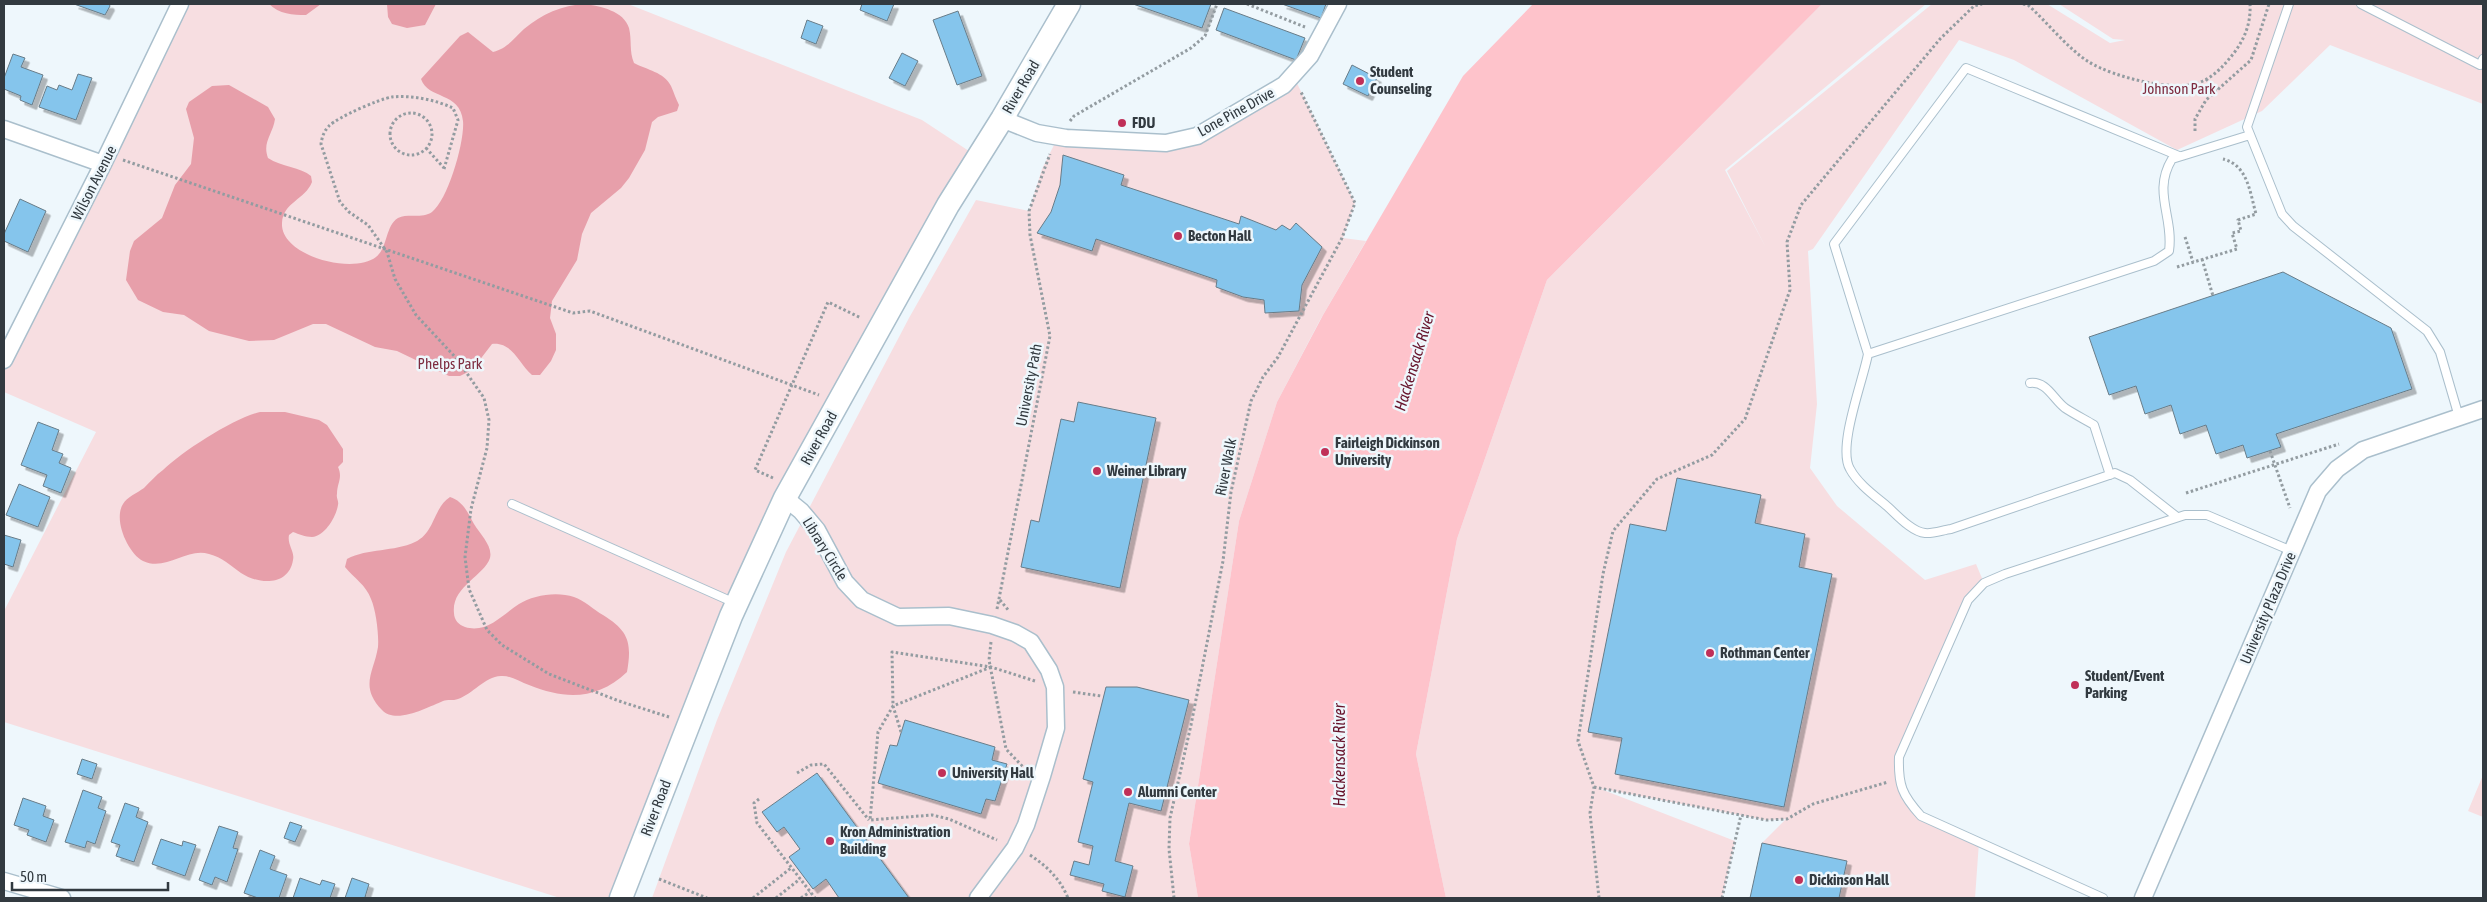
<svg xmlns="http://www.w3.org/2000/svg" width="2487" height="902" font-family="'Asap Condensed',sans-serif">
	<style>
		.green { fill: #f7dee1; fill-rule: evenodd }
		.forest { fill: #e79faa }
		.water { fill: #fec3cb }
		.building { fill: #85c5ec; stroke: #687c88; filter: url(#shadow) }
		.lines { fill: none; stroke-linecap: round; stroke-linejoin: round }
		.lane-casing { stroke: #aabfcc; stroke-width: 10 }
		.street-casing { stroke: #aabfcc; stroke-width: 19 }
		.secondary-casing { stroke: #aabfcc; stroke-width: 25 }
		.path { stroke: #939ca1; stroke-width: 3; stroke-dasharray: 2.5 2.5; stroke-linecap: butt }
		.lane { stroke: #fff; stroke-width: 8 }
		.street { stroke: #fff; stroke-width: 16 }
		.secondary { stroke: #fff; stroke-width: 22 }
		.poi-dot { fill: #c03058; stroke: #eef7fc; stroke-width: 2 }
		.labels { text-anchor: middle; stroke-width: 5; stroke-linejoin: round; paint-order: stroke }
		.poi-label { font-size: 15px; font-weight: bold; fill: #323a40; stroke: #eef7fc; text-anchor: start }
		.street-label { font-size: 15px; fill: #323a40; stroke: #eef7fc }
		.park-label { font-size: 15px; fill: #7e2b3f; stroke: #eef7fc }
		.water-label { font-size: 16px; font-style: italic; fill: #66132b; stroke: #eef7fc }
	</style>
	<defs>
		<filter id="shadow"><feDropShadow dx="4.5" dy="4.5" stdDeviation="0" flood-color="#0004"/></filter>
	</defs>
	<rect width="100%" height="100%" fill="#eef7fc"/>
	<path class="green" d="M180,4H628L922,120L978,157L785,498L621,898H560L4,722V611L96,432L4,392V360Z
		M1822,4H1926L1725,170L1766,248L1727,171L1932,4H2047L2110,43L2125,40L2113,39L2059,4H2483V104L2330,45L2262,111L2177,150L2014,60L1959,40L1813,249L1808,251L1817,404L1810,468L1837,506L1925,580L1976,564L1984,583L1968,600L1899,757L1898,779L1921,816L1979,842L1975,898H1839L1847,861L1762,843L1786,819L1766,820L1598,788L1735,841L1722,898H1446L1416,754L1457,539L1547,280Z
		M1293,75L1355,203L1343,238L1366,241L1320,320L1277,402L1239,521L1189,844L1198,898H909L817,773L762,812L777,832L784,827L800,849L789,857L812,889L826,879L839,898H652L717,720L786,552L909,318L976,200L1029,211L1042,169L1058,137L1197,136ZM905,720L995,747L992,760L1007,764L995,801L986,799L981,814L878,783L889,745L897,746Z
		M2483,775V817L2468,811Z"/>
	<path class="forest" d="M269,4H321L306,15C293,15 279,14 269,4Z
		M387,4H436L425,25L407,28L392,24L388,17Z
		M585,4C600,6 624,11 629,28C632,40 629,51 634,63C647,70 664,72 671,86C674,93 676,99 679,105L677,111L658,117L652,122L645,150L629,178L621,188L591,213L582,234L577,260L552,301L550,318L556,334V350L551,361L540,375H532C518,363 513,342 492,344L472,370L460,376H449L397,351L375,347L326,324H313L274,340L249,341L209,331L184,315L163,312L138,300L126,280L130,251L134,241L162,218L175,185L191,164L194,138L186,109L189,102L212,86L229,85L268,107L275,119C273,134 262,142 268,158C281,167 301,167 311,176L312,182C305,200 283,202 282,223C280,256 353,275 376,257C388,248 385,226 398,218C408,213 422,219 432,212C448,200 465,141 463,121C460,91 428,100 421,79L460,36L468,32L493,52C508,48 513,39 524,29C542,14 562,5 585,4Z
		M260,412H285L319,420L327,425L343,449V462L338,467C343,478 337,483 337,494C336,498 339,501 338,505C336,517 325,536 312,537C305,537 299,534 293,532L289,535C287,545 295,551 293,560C289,586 259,585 241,573C231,566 222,557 209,554C187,547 166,572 143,561C128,553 113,520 123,504C127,497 137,493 144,488C150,482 156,475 163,470C183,451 234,418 260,412Z
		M450,497C463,501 468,513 474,524C480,534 493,546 490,558C484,576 451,587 454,613C454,620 459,625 465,627C487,634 503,614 519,604C533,595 557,591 574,597C584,600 594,610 603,615C629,631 632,643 627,672C597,700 566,700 529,685C520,682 510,675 501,676C484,677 473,694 458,699C453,701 447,699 443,701C428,707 396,725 382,710C359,686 374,672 378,647C379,635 376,610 371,599C366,585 354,578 345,567L347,559C368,548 394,552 415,542C435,533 433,508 450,497Z"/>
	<path class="water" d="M1533,4H1822L1547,280L1457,539L1416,754L1446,898H1198L1189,844L1239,521L1277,402L1323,315L1463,76Z"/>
	<path class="building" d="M74,4H109L110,6L105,15Z
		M862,4H894L887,21L860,10Z
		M1133,4H1211L1202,28Z
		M1282,4H1326L1321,18Z
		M1224,8L1305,38L1296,60L1216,30Z
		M958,11L982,76L957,85L933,20Z
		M807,20L823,26L816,44L801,38Z
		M902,53L918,61L905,86L889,78Z
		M13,54L25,58L21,67L43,75L32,105L20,100L21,96L4,89V78Z
		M1352,65L1377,78L1368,96L1343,84Z
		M78,74L92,78L76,120L39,107L47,86L57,90L59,85L72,90Z
		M1063,155L1124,175L1121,185L1239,224L1241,216L1276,230L1282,225L1290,230L1296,223L1322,247L1302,285L1299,311L1265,313L1264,300L1243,297L1216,287L1217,280L1096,239L1092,251L1037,233L1051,212L1060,185Z
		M20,199L46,211L28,252L4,241V234Z
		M2283,272L2391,328L2412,389L2276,434L2281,447L2247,458L2243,445L2216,454L2206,425L2180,434L2171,405L2145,414L2136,386L2109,395L2089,337Z
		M1078,402L1156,418L1120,588L1021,567L1031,520L1039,522L1061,419L1074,422Z
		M38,422L59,430L52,450L63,454L59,463L71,468L61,493L43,486L47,475L21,465Z
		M1677,478L1761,495L1755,523L1805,534L1799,567L1832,574L1784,807L1615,774L1622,738L1588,732L1630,524L1666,531Z
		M19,484L50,497L38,527L6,515Z
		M4,535L21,540L13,567L4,564Z
		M1106,687H1137L1189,700L1161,811L1129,803L1115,861L1133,866L1125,897L1102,891L1104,884L1070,875L1074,861L1089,865L1093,846L1078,842L1093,782L1083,779Z
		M905,720L995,747L992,760L1007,764L995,801L986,799L981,814L878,783L890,745L897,746Z
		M82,759L97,764L92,779L77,774Z
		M817,773L859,830L909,898H839L826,879L813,889L789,857L800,849L784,827L777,832L762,812Z
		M83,790L102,797L98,808L106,811L95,844L87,841L85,848L65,842Z
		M23,798L46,806L43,816L54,820L46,842L27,835L29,830L14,825Z
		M125,803L139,808L136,817L148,822L134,862L116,856L120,845L111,842Z
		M290,822L302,826L295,842L284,838Z
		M219,826L238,832L233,848L238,849L227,882L215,877L212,885L199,880Z
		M161,839L182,846L183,841L196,845L185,876L152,864Z
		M1762,843L1847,861L1839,898H1750Z
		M260,850L275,856L270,869L287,875L279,898H258L244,893Z
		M300,878L320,885L322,880L335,884L330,898H293Z
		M352,878L369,884L365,897L370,898H345Z"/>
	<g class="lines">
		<defs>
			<path id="lane" d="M2289,4L2247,127L2282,214L2293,226L2427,331L2440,352L2459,417
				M2361,4L2480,65L2483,59
				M2179,156L1966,68L1834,244L1868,354L2154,261L2169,251C2174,217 2152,192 2172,159L2250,135
				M1868,354C1863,381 1837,447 1850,469C1858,484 1875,496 1888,507C1897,515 1912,532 1925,533C1933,534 1943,530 1951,529L2115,473L2130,480L2177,517
				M2030,383C2047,381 2053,399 2065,408C2074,414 2084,419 2094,425L2110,475
				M512,504L735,603
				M2103,898L1921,816C1902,795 1898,785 1899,757L1968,600L1984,583L2005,574L2185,515H2207L2292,551"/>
			<path id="street" d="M1002,119L1037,133L1066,138L1166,143L1197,136L1284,85L1310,56L1338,4
				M4,129L103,164
				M4,360L103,164L180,4
				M785,498L801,511L817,530L845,582L862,600L898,617L949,616L992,625L1015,633L1031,642L1049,670L1055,687L1056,728L1042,776L1026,825L1015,848L978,898
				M4,881L62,898
				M2143,898L2318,491L2337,469L2363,450L2483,409"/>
			<path id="secondary" d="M621,898L731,616L785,498L948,205L1002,119L1069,4"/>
		</defs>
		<use href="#lane" class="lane-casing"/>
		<use href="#street" class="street-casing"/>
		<use href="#secondary" class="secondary-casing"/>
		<path class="path" d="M1247,4L1305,27
			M2023,4L2028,5C2047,22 2069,50 2089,62C2113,77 2178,94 2203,81C2216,75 2225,64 2234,53C2245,38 2251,23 2250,4
			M2206,79L2217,90
			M390 134a21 21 0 1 1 42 0a21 21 0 1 1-42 0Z
			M1070,121L1074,116L1191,48L1205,36L1217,4
			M2195,131V119L2206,100L2251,60L2269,4
			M426,148L444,168
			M123,160L573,313L590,311L819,395
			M444,169L458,120L453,108C436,100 412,95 392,97C379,99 338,117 329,126C324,131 322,137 321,144L340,202L349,212L368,225L387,252L395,279L416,315L457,359L484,398L489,420L487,448L471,509L465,557L469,589L487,630L502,645L549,674L619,701L669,717
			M2185,237L2193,262
			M2202,259L2213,296
			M2177,267L2237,249L2232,233L2241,231L2238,220L2256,214C2250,193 2248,165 2223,159
			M2270,451L2290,508
			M773,478L755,470L828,302L861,318
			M2186,493L2339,444
			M1000,600L1009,611
			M997,609L1050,336L1030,235L1029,211L1050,154
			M991,642L989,660L1006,749L1025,769
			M991,667L893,706L878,732L870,820L932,815L949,819L997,840
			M1073,692L1101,696
			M901,732L893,706L892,652L991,667L1035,681
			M797,773L811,765L824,764L869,820
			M1594,787L1766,820L1787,819L1813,804L1888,782
			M759,799L754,803L757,823L815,898
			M1030,855C1048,867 1060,879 1068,898
			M659,879L707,898
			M753,898L791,868
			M776,898L800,879
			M801,898L810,892
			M1174,898L1169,849L1170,818L1191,725L1223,561L1231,492L1251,401L1263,377L1278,357L1342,238L1355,203L1301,92
			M1599,898L1590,813L1594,787L1578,741L1603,574L1613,531L1657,479L1712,455L1745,419L1790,290L1787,242L1801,205L1940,39L1974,6L1982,4
			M1722,898L1741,815"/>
		<use href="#lane" class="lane"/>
		<use href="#street" class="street"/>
		<use href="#secondary" class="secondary"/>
	</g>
	<g class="poi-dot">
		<circle cx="1360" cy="81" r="5"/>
		<circle cx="1122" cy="123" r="5"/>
		<circle cx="1178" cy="236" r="5"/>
		<circle cx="1325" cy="452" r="5"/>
		<circle cx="1097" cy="471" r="5"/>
		<circle cx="1710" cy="653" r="5"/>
		<circle cx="2075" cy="685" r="5"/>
		<circle cx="942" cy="773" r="5"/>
		<circle cx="1128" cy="792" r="5"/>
		<circle cx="830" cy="841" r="5"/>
		<circle cx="1799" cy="880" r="5"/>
	</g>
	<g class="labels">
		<g class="poi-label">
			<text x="1370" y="77">Student<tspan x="1370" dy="17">Counseling</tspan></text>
			<text x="1132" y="128">FDU</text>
			<text x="1188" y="241">Becton Hall</text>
			<text x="1335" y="448">Fairleigh Dickinson<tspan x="1335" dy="17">University</tspan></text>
			<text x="1107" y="476">Weiner Library</text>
			<text x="1720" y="658">Rothman Center</text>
			<text x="2085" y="681">Student/Event<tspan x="2085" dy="17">Parking</tspan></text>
			<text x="952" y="778">University Hall</text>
			<text x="1138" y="797">Alumni Center</text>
			<text x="840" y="837">Kron Administration<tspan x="840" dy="17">Building</tspan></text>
			<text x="1809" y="885">Dickinson Hall</text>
		</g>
		<g class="street-label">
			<text transform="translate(1021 87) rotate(-60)" y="5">River Road</text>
			<text transform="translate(1236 112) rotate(-29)" y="5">Lone Pine Drive</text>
			<text transform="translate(94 183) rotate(-63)" y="5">Wilson Avenue</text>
			<text transform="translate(1029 385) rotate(-79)" y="5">University Path</text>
			<text transform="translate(819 438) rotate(-61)" y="5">River Road</text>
			<text transform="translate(1226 467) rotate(-79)" y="5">River Walk</text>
			<text transform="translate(825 549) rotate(58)" y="5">Library Circle</text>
			<text transform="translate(2268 608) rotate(-67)" y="5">University Plaza Drive</text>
			<text transform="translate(656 808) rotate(-69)" y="5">River Road</text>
		</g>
		<g class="park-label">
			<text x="2179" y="94">Johnson Park</text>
			<text x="450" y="369">Phelps Park</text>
		</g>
		<g class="water-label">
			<text transform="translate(1414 361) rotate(-73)" y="6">Hackensack River</text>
			<text transform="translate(1339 755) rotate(-90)" y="6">Hackensack River</text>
		</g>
	</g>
	<rect width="2487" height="902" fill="none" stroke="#323a40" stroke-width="10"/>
	<path d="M12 882v8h156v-8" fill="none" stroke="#323a40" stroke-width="2.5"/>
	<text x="20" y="882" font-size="15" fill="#323a40" stroke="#eef7fc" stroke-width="4" paint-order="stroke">50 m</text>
</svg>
